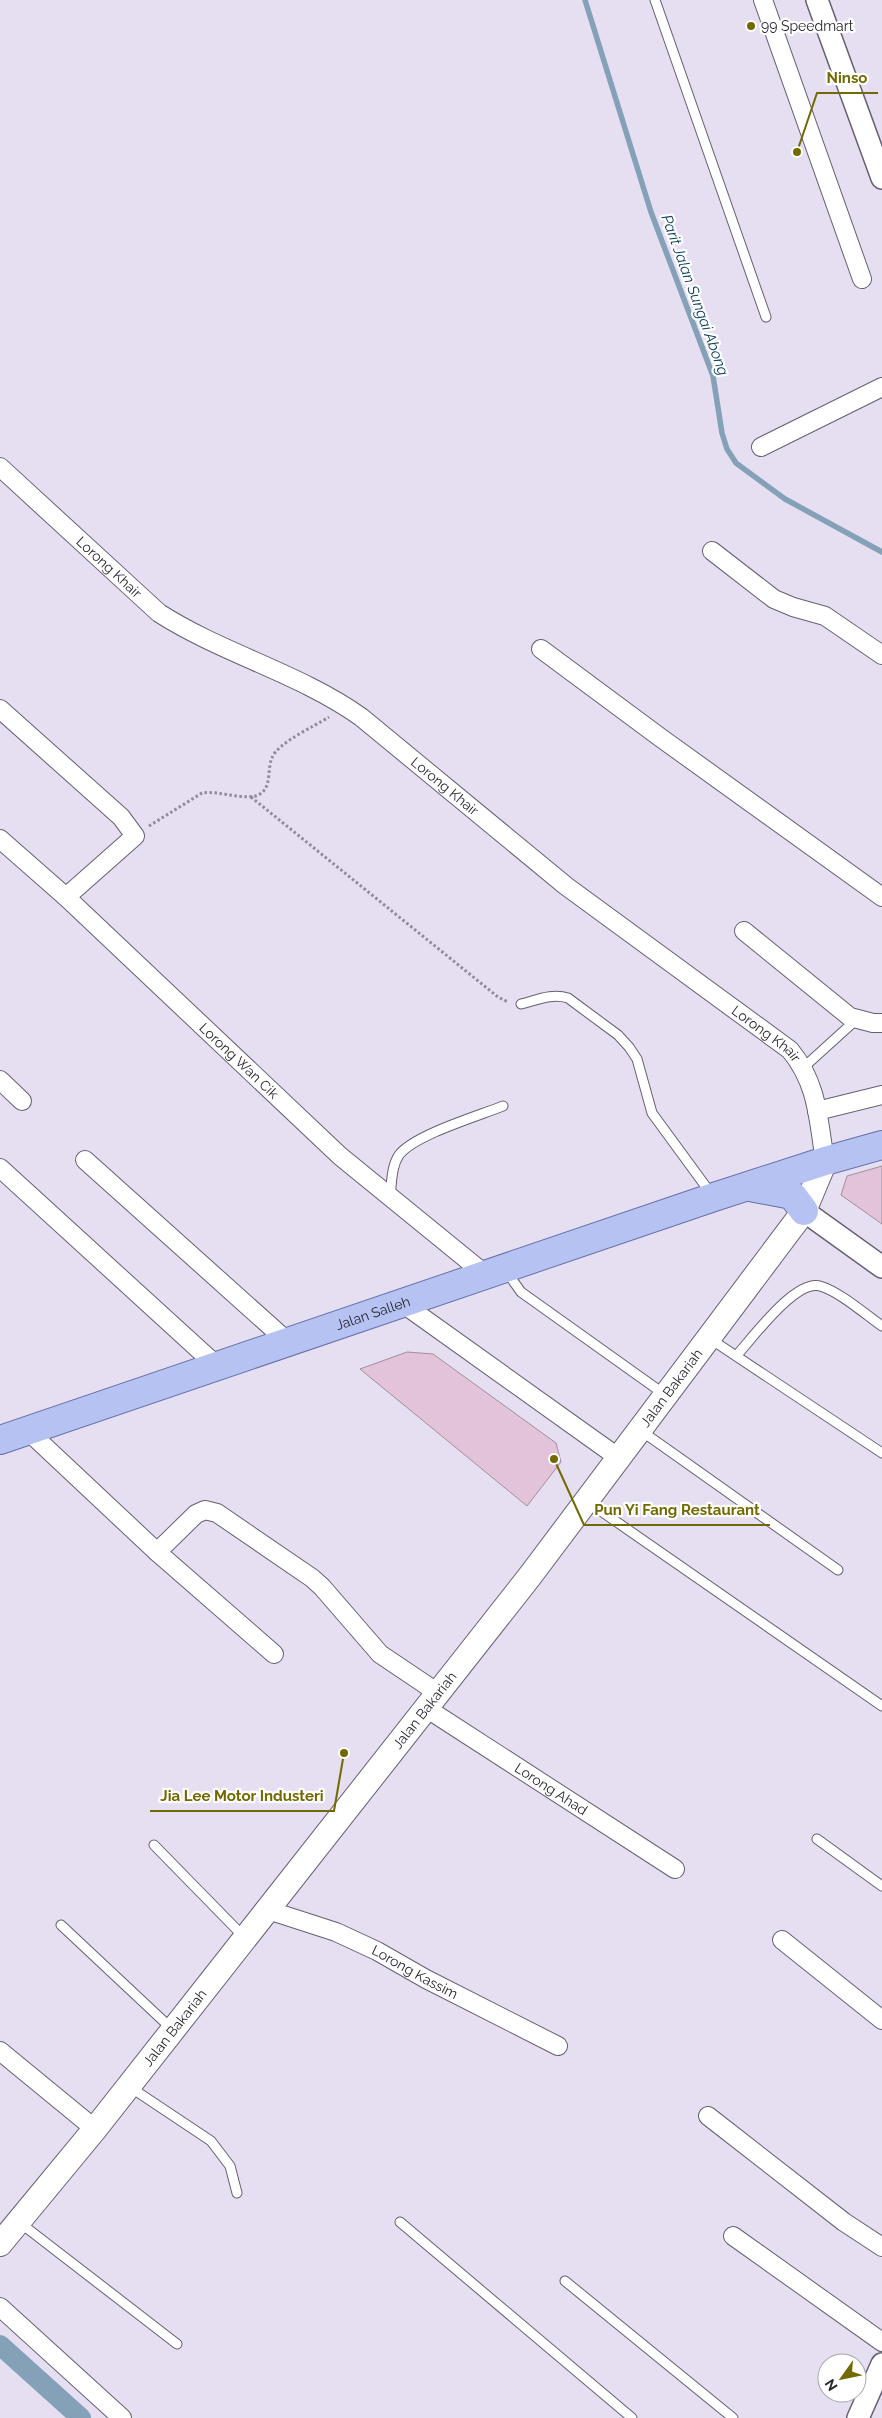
<svg xmlns="http://www.w3.org/2000/svg" width="882" height="2418" font-family="Raleway,sans-serif">
	<style>
		.lines { fill: none; stroke-linecap: round; stroke-linejoin: round }
		.stream { stroke: #85a1b7; stroke-width: 5.5 }
		.canal { stroke: #85a1b7; stroke-width: 20 }
		.building { fill: #e2c3d9; stroke: #a18f9c }
		.service-casing { stroke: #676070; stroke-width: 11 }
		.minor-casing { stroke: #676070; stroke-width: 20 }
		.tertiary-casing { stroke: #676070; stroke-width: 24 }
		.secondary-casing { stroke: #676070; stroke-width: 26 }
		.primary-casing { stroke: #6571a8; stroke-width: 30 }
		.path { stroke: #918b99; stroke-width: 3; stroke-dasharray: 2.5 2.5; stroke-linecap: butt }
		.service { stroke: #fff; stroke-width: 9 }
		.minor { stroke: #fff; stroke-width: 18 }
		.tertiary { stroke: #fff; stroke-width: 21 }
		.secondary { stroke: #fff; stroke-width: 24 }
		.primary { stroke: #b6c2f2; stroke-width: 28 }
		.poi-dot { fill: #736901; stroke: #fff; stroke-width: 2 }
		.labels { text-anchor: middle; stroke-width: 4.5; stroke-linejoin: round; paint-order: stroke }
		.poi-label { font-size: 14px; fill: #29262d; stroke: #fff; text-anchor: start }
		.street-label { font-size: 14px; fill: #29262d; stroke: #fff }
		.water-label { font-size: 15px; font-style: italic; fill: #0c4060; stroke: #fff }
		.leader { fill: none; stroke: #736901; stroke-width: 2 }
		.callout-dot { fill: #736901; stroke: #fff; stroke-width: 2 }
		.callout-label { font-size: 15px; text-anchor: middle; font-weight: bold; fill: #736901; stroke: #fff; stroke-width: 4.5; stroke-linejoin: round; paint-order: stroke }
	</style>
	<rect width="100%" height="100%" fill="#e6def1"/>
	<g class="lines">
		<path class="stream" d="M585,0L651,212L713,376L722,433L727,449L736,463L785,499L882,552"/>
		<path class="canal" d="M0,2345L81,2418"/>
	</g>
	<path class="building" d="M882,1166V1224L841,1195L847,1176Z
		M407,1352L433,1354L556,1443L561,1462L527,1506L360,1369Z"/>
	<g class="lines">
		<defs>
			<path id="service" d="M655,0L766,317
				M521,1004C537,1000 552,993 568,998L618,1035L629,1047L637,1059L652,1113L712,1195
				M804,1067L857,1019
				M390,1196C392,1183 391,1167 399,1155C414,1135 478,1116 503,1106
				M509,1269L511,1278L521,1292L664,1394
				M709,1338L882,1453
				M736,1356C752,1339 795,1279 820,1286C840,1292 865,1314 882,1326
				M640,1430L838,1570
				M588,1502L882,1706
				M817,1839L882,1886
				M154,1845L245,1938
				M61,1925L173,2030
				M130,2087L211,2141L230,2166L237,2193
				M19,2222L177,2344
				M400,2222L632,2418
				M565,2281L733,2418"/>
			<g id="minor">
				<path d="M763,0L862,279"/>
				<path d="M761,447L882,387"/>
				<path id="s1" d="M0,467L159,613C223,654 299,673 361,717L566,886L790,1050C818,1084 818,1119 825,1161"/>
				<path d="M712,551L774,599L793,607L825,616L882,655"/>
				<path d="M541,649L661,738L882,897"/>
				<path d="M0,709L121,817L135,836L66,897"/>
				<path id="s2" d="M0,839L66,897L340,1156L486,1275"/>
				<path d="M744,931L850,1017L873,1023H882"/>
				<path d="M0,1080L22,1101"/>
				<path d="M817,1111L882,1095"/>
				<path d="M85,1160L288,1342"/>
				<path d="M0,1168L217,1366"/>
				<path d="M402,1303L619,1458"/>
				<path d="M27,1430L157,1552L274,1654"/>
				<path d="M157,1552L196,1514L205,1510L217,1513L312,1578L322,1587L380,1654L438,1693"/>
				<path id="s3" d="M426,1708L675,1869"/>
				<path id="s4" d="M268,1910L336,1932L377,1951L426,1979L558,2046"/>
				<path d="M782,1940L882,2020"/>
				<path d="M0,2051L95,2129"/>
				<path d="M708,2116L844,2222L882,2247"/>
				<path d="M733,2236L882,2342"/>
				<path d="M0,2307L122,2418"/>
			</g>
			<path id="tertiary" d="M817,0L882,178
				M804,1211L882,1267
				M858,2418L882,2364"/>
			<g id="secondary">
				<path id="s5" d="M0,2244L95,2129L530,1576L804,1211L825,1161"/>
			</g>
			<g id="primary">
				<path d="M750,1187L792,1195L804,1211"/>
				<path id="s6" d="M0,1440L714,1197L825,1161L882,1145"/>
			</g>
		</defs>
		<use href="#service" class="service-casing"/>
		<use href="#minor" class="minor-casing"/>
		<use href="#tertiary" class="tertiary-casing"/>
		<use href="#secondary" class="secondary-casing"/>
		<use href="#primary" class="primary-casing"/>
		<path class="path" d="M251,797L498,997L508,1002
			M149,826L202,793C218,790 248,802 260,794C272,787 267,768 272,758C277,743 315,726 329,717"/>
		<use href="#service" class="service"/>
		<use href="#minor" class="minor"/>
		<use href="#tertiary" class="tertiary"/>
		<use href="#secondary" class="secondary"/>
		<use href="#primary" class="primary"/>
	</g>
	<circle class="poi-dot" cx="751" cy="26" r="5"/>
	<g class="labels">
		<g class="poi-label">
			<text x="761" y="31">99 Speedmart</text>
		</g>
		<g class="street-label">
			<text dy="5" stroke="none"><textPath href="#s1" startOffset="148">Lorong Khair</textPath></text>
			<text dy="5" stroke="none"><textPath href="#s1" startOffset="552">Lorong Khair</textPath></text>
			<text dy="5" stroke="none"><textPath href="#s1" startOffset="958">Lorong Khair</textPath></text>
			<text dy="5" stroke="none"><textPath href="#s2" startOffset="326">Lorong Wan Cik</textPath></text>
			<text dy="5" stroke="none"><textPath href="#s6" startOffset="394">Jalan Salleh</textPath></text>
			<text dy="5" stroke="none"><textPath href="#s5" startOffset="1088">Jalan Bakariah</textPath></text>
			<text dy="5" stroke="none"><textPath href="#s5" startOffset="682">Jalan Bakariah</textPath></text>
			<text dy="5" stroke="none"><textPath href="#s3" startOffset="149">Lorong Ahad</textPath></text>
			<text dy="5" stroke="none"><textPath href="#s4" startOffset="160">Lorong Kassim</textPath></text>
			<text dy="5" stroke="none"><textPath href="#s5" startOffset="278">Jalan Bakariah</textPath></text>
		</g>
		<g class="water-label">
			<text transform="translate(695 295) rotate(70)" y="5">Parit Jalan Sungai Abong</text>
		</g>
	</g>
	<path class="leader" d="M797 152L817 93H878M554 1459L584 1525H770M344 1753L334 1811H150"/>
	<g class="callout-dot">
		<circle cx="797" cy="152" r="5"/>
		<circle cx="554" cy="1459" r="5"/>
		<circle cx="344" cy="1753" r="5"/>
	</g>
	<g class="callout-label">
		<text x="847" y="83">Ninso</text>
		<text x="677" y="1515">Pun Yi Fang Restaurant</text>
		<text x="242" y="1801">Jia Lee Motor Industeri</text>
	</g>
	<g transform="translate(842 2378) rotate(237)"><circle r="24" fill="#ffffff" stroke="#a9a8ab"/>
	<path d="M0-4L9 19L0 12L-9 19Z" fill="#736901"/>
	<text y="-8" font-size="14" font-weight="bold" text-anchor="middle" fill="#29262d">N</text>
	</g>
</svg>
